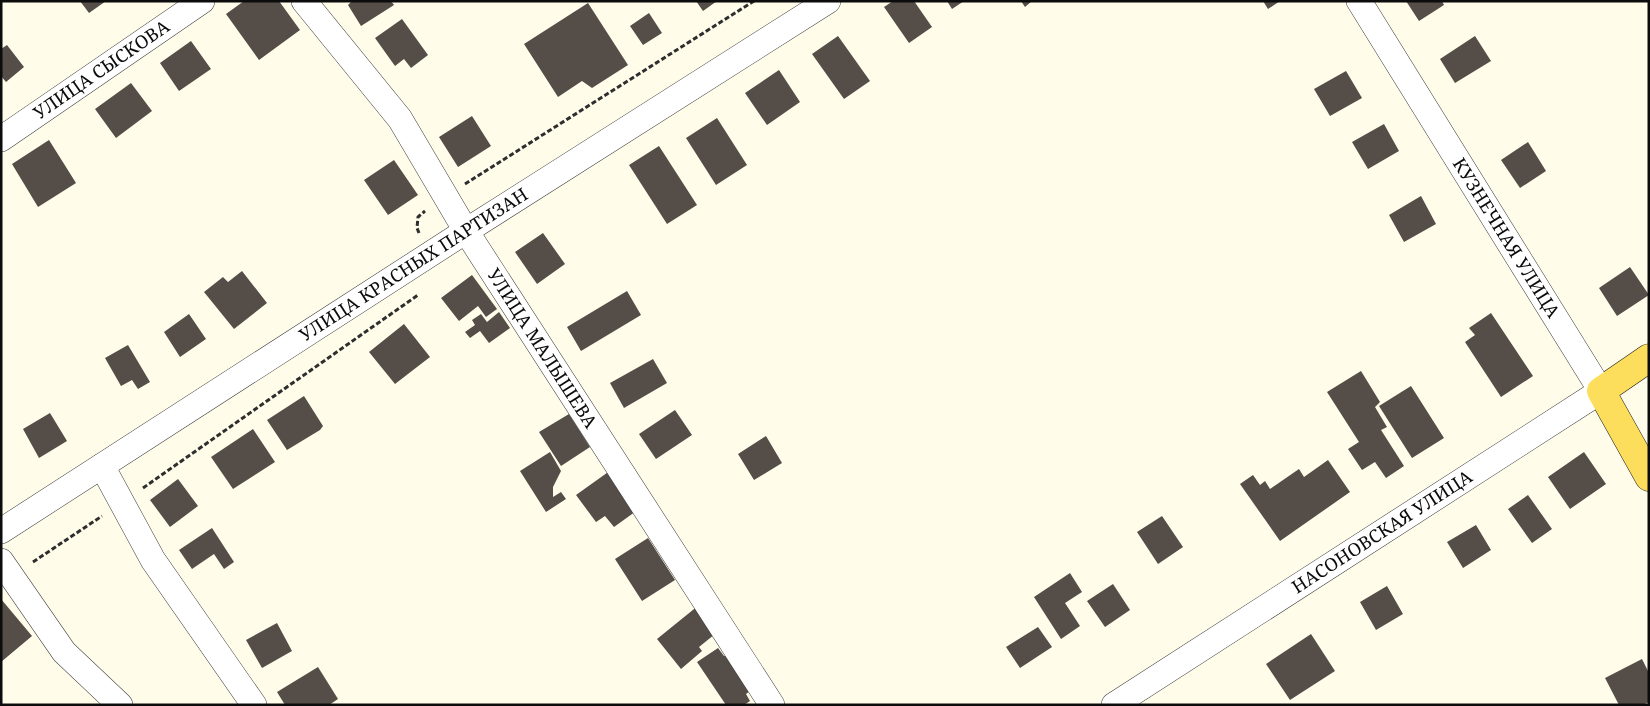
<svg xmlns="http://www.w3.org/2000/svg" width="1650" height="706" font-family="'Noto Serif',serif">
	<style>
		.building { fill: #544d48 }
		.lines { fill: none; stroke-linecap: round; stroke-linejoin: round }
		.minor-casing { stroke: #3f3f3f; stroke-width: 26 }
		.major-casing { stroke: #1d1d1d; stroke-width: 29 }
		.path { stroke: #2e2e2e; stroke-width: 3; stroke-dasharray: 5 2.5; stroke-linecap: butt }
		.minor { stroke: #fff; stroke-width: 25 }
		.major { stroke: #fdde5c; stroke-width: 28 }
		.labels { text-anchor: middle; stroke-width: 5; stroke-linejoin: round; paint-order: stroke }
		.street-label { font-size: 18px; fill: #0c0c0c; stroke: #fff }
	</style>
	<rect width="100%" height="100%" fill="#fffcea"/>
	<path class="building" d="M80,1H106L89,13Z
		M244,1H279L300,30L259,60L226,14Z
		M352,1H391L394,5L361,26L348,5Z
		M696,1H717L703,11Z
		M893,1H914L932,27L909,43L884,7Z
		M947,1H964L952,9Z
		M1021,1H1032L1025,7Z
		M1263,1H1280L1268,9Z
		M1406,1H1442L1444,5L1419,21Z
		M588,3L628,65L592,88L582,81L558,97L524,44Z
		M649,13L662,33L643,45L630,26Z
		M402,19L428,55L411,68L404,59L395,66L375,38Z
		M838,36L870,81L844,99L812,54Z
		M1475,36L1491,61L1455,83L1440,59Z
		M191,41L211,69L179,91L160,63Z
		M7,45L24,67L6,82L1,76V49Z
		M779,70L800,102L767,125L745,93Z
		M1346,71L1362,98L1330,116L1314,89Z
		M131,83L152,111L116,138L95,109Z
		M472,116L491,146L458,167L439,137Z
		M717,118L747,165L716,185L686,138Z
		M1384,124L1399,151L1368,169L1352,142Z
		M49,140L76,183L38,207L12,164Z
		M1528,142L1546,171L1520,188L1501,160Z
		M659,146L697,205L667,224L629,165Z
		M394,160L418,195L388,215L364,180Z
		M1421,196L1436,224L1404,242L1389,215Z
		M543,233L565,264L537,284L515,252Z
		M1630,267L1649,295L1617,316L1599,288Z
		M242,271L267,303L234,329L204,292L223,277L228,282Z
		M472,275L497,309L486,317L478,306L459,321L441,298Z
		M627,291L641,315L581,351L567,327Z
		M499,312L510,328L489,343L480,331L470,338L465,332L475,325L472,320L481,314L487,322Z
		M1491,313L1533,376L1501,397L1465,342L1475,335L1469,328Z
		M189,314L206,339L180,357L164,332Z
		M404,324L430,357L395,384L369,352Z
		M128,345L150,382L138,389L132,380L121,386L105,358Z
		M653,359L667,383L624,408L610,383Z
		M1361,371L1380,402L1375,407L1387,427L1381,430L1404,466L1386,478L1375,462L1362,470L1348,449L1359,442L1327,392Z
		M1411,386L1444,438L1412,458L1379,406Z
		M304,396L323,426L320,430L287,450L267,420Z
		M675,410L692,435L656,459L639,434Z
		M50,413L67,441L39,458L23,429Z
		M569,414L590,447L561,466L539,432Z
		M253,429L275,462L233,489L211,457Z
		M766,436L782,463L754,480L738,454Z
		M550,452L561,471L553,487V497L561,492L566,499L546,512L520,471Z
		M1584,452L1606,484L1570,509L1548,477Z
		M1328,460L1350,492L1280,541L1240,484L1253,475L1260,485L1265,481L1270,489L1299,469L1304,477Z
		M611,470L639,509L614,527L605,516L596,522L576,495Z
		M178,479L198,506L170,527L150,500Z
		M1528,495L1552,529L1532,543L1508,509Z
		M1162,516L1183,547L1158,564L1137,532Z
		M1476,525L1491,550L1463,568L1447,542Z
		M212,528L234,562L224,569L214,554L192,569L179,550Z
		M648,538L675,580L642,601L615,559Z
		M1070,573L1082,592L1065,603L1080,626L1061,639L1034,597Z
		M1113,584L1130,610L1105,627L1087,601Z
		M1387,586L1403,614L1376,630L1360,602Z
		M1,599L32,636L1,662Z
		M699,605L720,630L699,647L702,651L681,669L657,639Z
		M277,623L292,651L262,668L246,640Z
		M1038,627L1052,647L1020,668L1006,647Z
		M1311,634L1335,671L1290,700L1266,664Z
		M718,648L724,656H732L754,688L746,694L750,701L744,705H726L697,662Z
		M1642,659L1649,673V702L1643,705H1619L1605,678Z
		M318,667L338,699L329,705H285L277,692Z"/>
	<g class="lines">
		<defs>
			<g id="minor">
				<path id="s1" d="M304,1L400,119L466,231L772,705"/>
				<path id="s2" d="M1,139L202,1"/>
				<path d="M102,466L153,560L254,705"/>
				<path id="s3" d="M1,531L466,231L828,1"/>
				<path d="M1,561L64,652L120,705"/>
				<path id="s4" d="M1114,705L1601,391L1359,1"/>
			</g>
			<path id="major" d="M1649,358L1601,391L1649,477"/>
		</defs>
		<use href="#minor" class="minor-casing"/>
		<use href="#major" class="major-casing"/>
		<path class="path" d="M465,184L754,1
			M419,233L417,228L418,217L425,211
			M143,488L418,295
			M33,562L102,516"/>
		<use href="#minor" class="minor"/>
		<use href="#major" class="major"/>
	</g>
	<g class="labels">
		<g class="street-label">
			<text dy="6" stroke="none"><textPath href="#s2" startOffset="122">УЛИЦА СЫСКОВА</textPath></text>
			<text transform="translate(1506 238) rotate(58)" y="6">КУЗНЕЧНАЯ УЛИЦА</text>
			<text dy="6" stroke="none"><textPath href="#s3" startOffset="491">УЛИЦА КРАСНЫХ ПАРТИЗАН</textPath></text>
			<text dy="6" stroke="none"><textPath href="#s1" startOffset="422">УЛИЦА МАЛЫШЕВА</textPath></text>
			<text dy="6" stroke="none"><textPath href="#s4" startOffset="319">НАСОНОВСКАЯ УЛИЦА</textPath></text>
		</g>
	</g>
	<rect width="1650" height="706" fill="none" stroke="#0c0c0c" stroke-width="5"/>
</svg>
